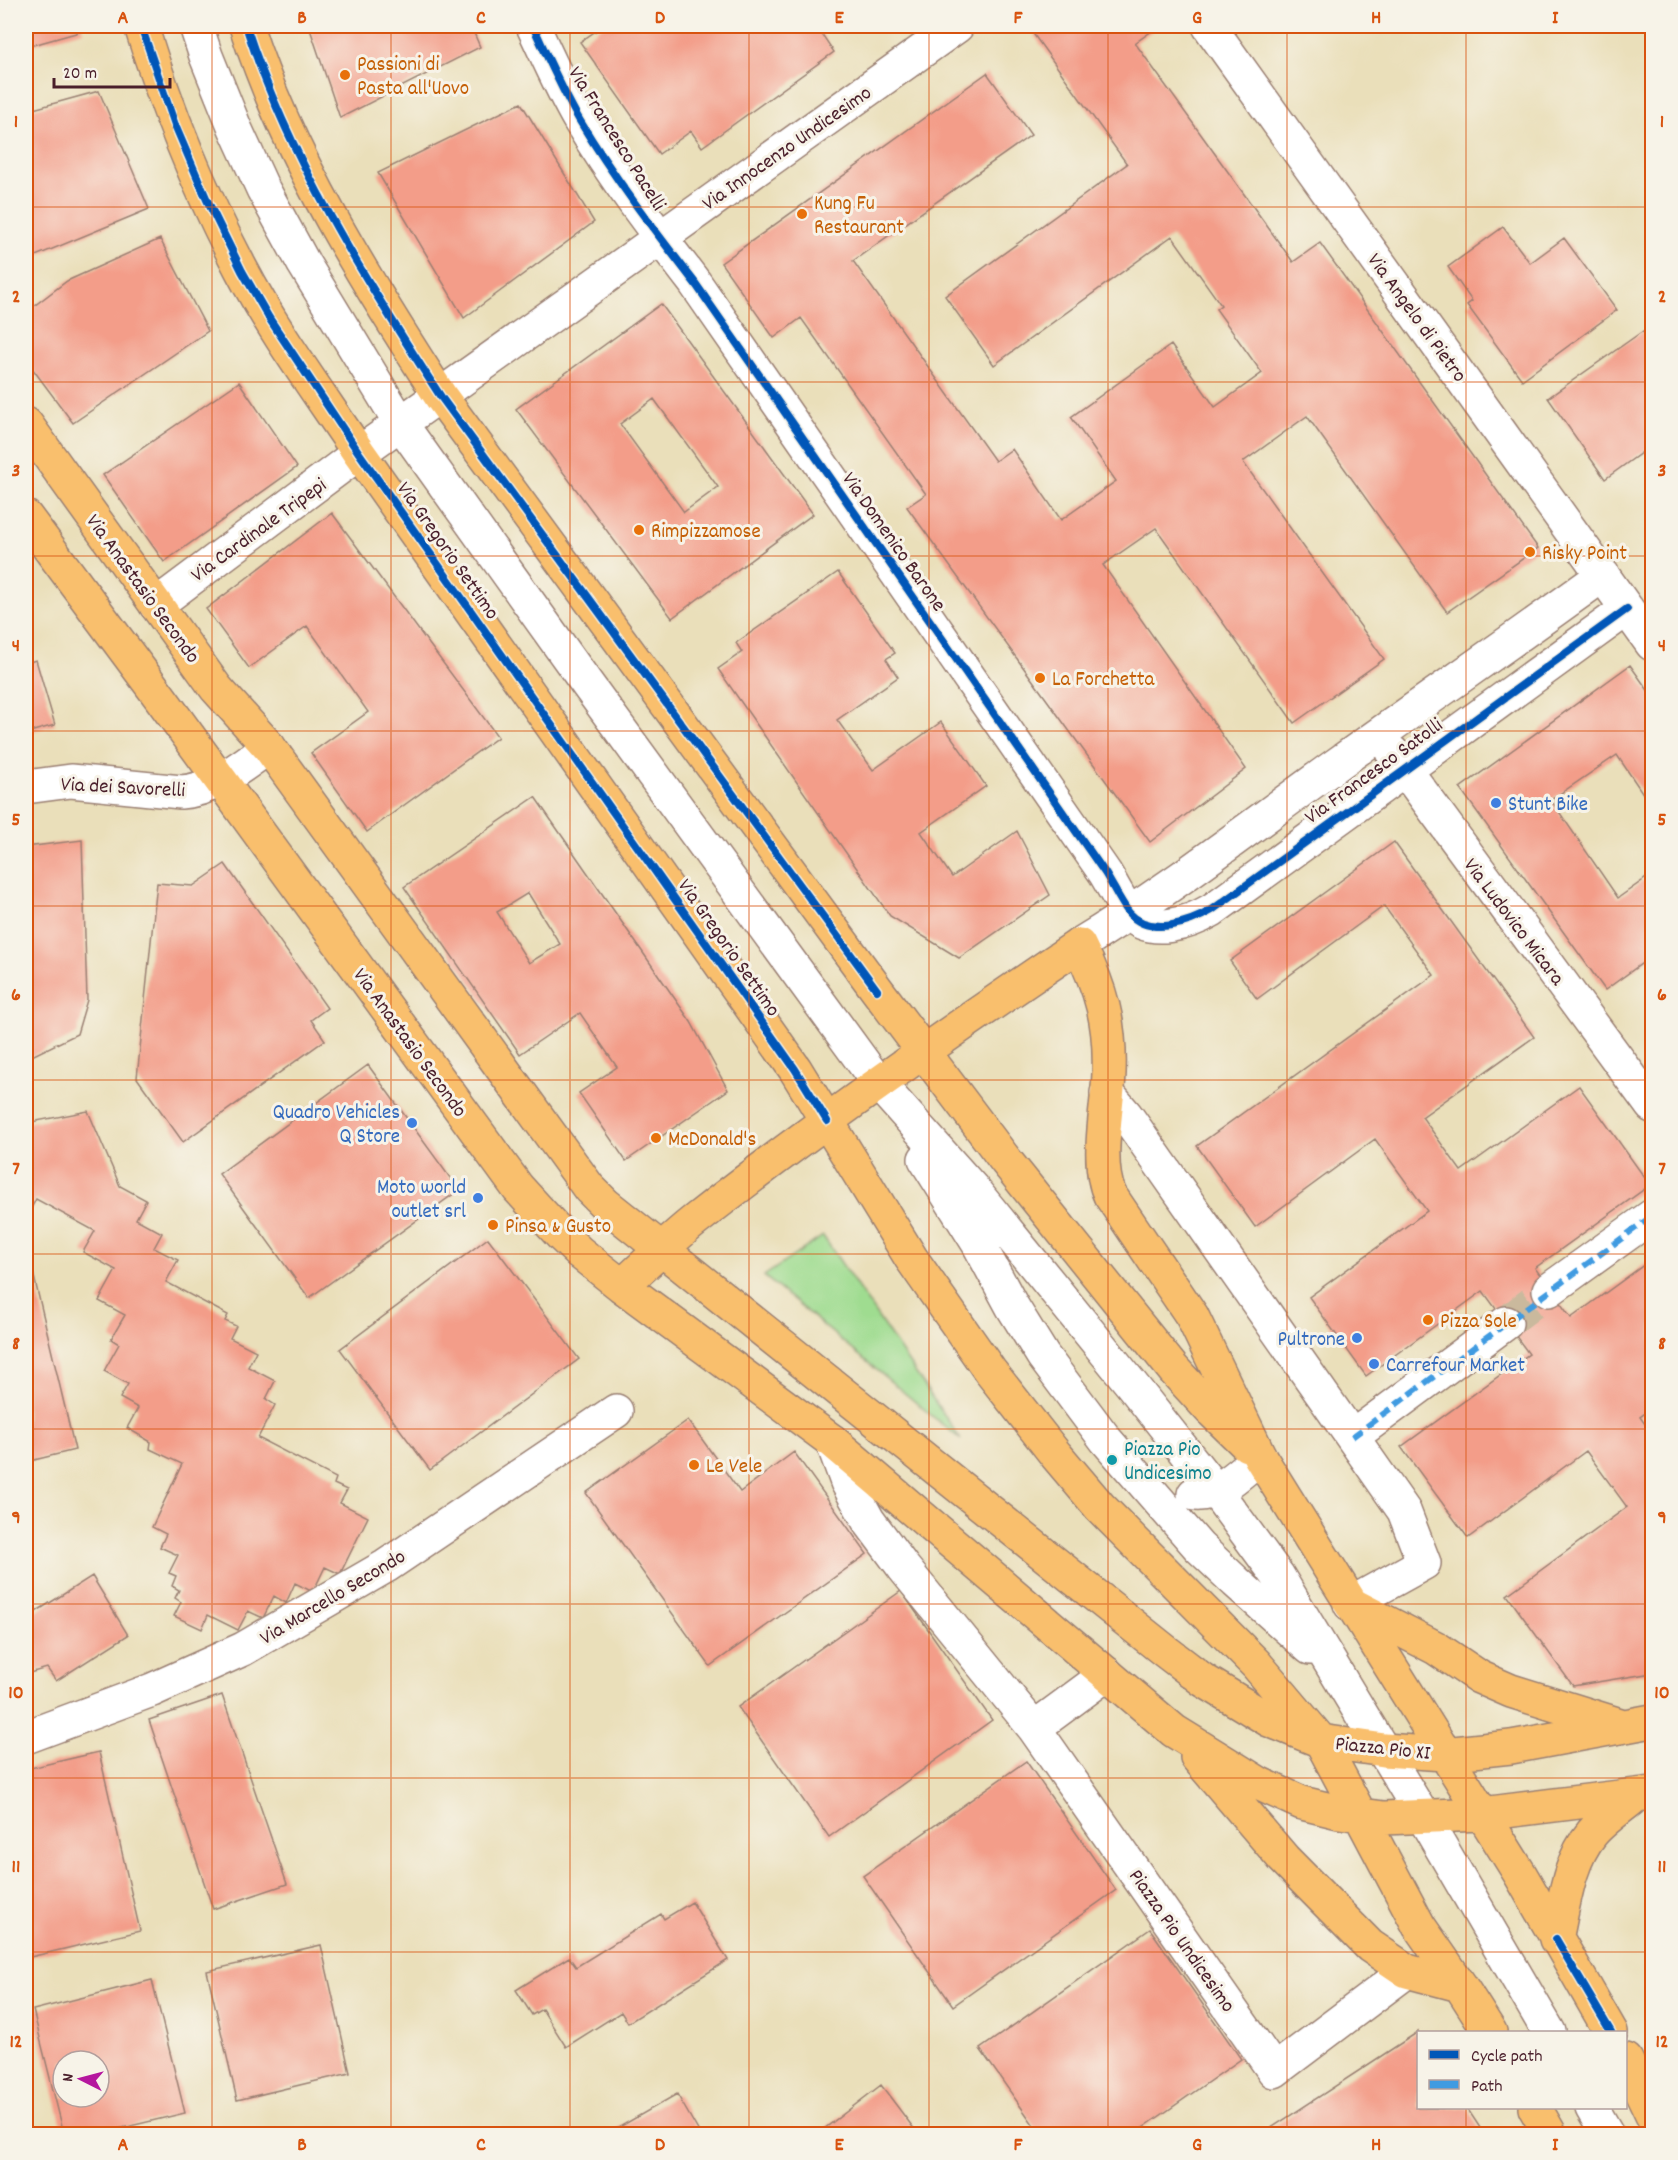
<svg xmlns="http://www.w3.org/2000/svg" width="1678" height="2160" font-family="Dekko,sans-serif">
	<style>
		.green { fill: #9fdc90; stroke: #747e5e; stroke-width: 1.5 }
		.building { fill: #f39d89; fill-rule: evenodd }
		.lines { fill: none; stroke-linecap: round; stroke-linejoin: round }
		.minor-tunnel { stroke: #cab99d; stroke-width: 33; stroke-dasharray: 33 16; stroke-linecap: butt }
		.minor-casing { stroke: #9a7f72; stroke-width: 36 }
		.major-casing { stroke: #9a7f72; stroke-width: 36 }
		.minor { stroke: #fff; stroke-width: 33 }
		.major { stroke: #f9bf6d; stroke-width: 33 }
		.quiet { stroke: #409be1; stroke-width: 6; stroke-dasharray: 12 6; stroke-linecap: butt }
		.cycleway-casing { stroke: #f7f3e8; stroke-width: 11 }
		.cycleway { stroke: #0057b8; stroke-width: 8 }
		.grid { fill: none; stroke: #d8530f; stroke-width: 1.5; stroke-opacity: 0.55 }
		.food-dot { fill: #e8710a; stroke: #f7f3e8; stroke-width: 2 }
		.shop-dot { fill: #3f7fe0; stroke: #f7f3e8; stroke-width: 2 }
		.culture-dot { fill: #0f9aa8; stroke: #f7f3e8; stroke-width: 2 }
		.labels { text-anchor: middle; stroke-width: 6; stroke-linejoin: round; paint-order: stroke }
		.food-label { font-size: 21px; fill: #c56008; stroke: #f7f3e8; text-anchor: start }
		.street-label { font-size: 21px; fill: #4a1f2b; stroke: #f7f3e8 }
		.shop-label { font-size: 21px; fill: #366cbe; stroke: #f7f3e8; text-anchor: end }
		.culture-label { font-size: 21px; fill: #0d838f; stroke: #f7f3e8; text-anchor: start }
		.neatline { fill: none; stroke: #d8530f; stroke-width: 2 }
		.grid-label { font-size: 20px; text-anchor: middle; font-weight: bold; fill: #d8530f }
	</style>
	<rect width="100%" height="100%" fill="#f7f3e8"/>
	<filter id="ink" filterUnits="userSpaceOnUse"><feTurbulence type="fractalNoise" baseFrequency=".0167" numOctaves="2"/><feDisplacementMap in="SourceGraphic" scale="12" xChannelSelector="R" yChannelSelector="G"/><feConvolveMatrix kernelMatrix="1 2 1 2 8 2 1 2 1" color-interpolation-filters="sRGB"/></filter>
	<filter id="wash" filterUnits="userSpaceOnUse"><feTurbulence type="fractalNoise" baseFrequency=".008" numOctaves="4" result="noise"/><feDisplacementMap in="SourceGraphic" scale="24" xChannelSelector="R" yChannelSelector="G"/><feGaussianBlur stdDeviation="1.35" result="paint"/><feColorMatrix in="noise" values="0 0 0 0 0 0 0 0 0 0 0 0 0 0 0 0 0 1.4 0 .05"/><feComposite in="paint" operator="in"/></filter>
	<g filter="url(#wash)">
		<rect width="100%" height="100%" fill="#eadfba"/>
		<path class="green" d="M823,1236L961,1440L764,1276Z"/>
		<g id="blocks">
			<path class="building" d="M26,26H81L83,31L26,47Z
				M309,26H471L480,47L340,118Z
				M603,26H825L819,30L834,52L702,147L691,131L659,154L580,42Z
				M1047,26H1159L1135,43L1293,262L1320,243L1538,548L1447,612L1307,416L1243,462L1384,659L1294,723L1156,528L1103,565L1246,769L1150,842L907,507L926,494L801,318L774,338L721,263L987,73L1031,135L853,261L995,461L1012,449L1061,520L1116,481L1071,417L1171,345L1215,407L1262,373L1216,309L1221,305L1172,236L994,365L945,296L1127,164L1034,35Z
				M99,91L149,209L26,260V111Z
				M521,103L594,222L464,318L378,173Z
				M1503,227L1530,263L1564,238L1617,310L1522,380L1467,305L1472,301L1448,267Z
				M160,239L208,331L73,423L26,360V312L67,281Z
				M661,304L813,514L672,618L516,409ZM654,399L718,487L684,512L620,424Z
				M1643,331L1652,346V445L1605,479L1548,398Z
				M239,382L297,467L164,562L103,475Z
				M332,513L498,737L367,832L311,753L368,712L307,626L249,668L206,609Z
				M838,572L895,653L886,659L898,677L837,720L873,770L941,722L986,786L921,832L952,877L1017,831L1050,895L959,958L890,916L718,669L742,652L736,643Z
				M36,660L55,725L26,733V663Z
				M1630,665L1652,696V807L1617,755L1551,800L1618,898L1652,874V956L1605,990L1460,788Z
				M535,797L691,1022L728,1090L626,1161L579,1093L617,1067L580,1013L520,1054L404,887ZM528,893L560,944L529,963L497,912Z
				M82,840L87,1000L77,1034L32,1056L26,1053V847Z
				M1394,842L1534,1037L1422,1117L1461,1171L1579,1086L1650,1185L1535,1268L1571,1318L1652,1259V1408L1640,1417L1652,1434V1673L1573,1686L1507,1595L1627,1507L1586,1451L1468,1538L1401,1447L1529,1354L1483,1291L1366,1376L1309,1297L1427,1211L1375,1139L1255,1227L1197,1146L1434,975L1384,906L1257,999L1230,961Z
				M225,864L327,1008L311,1020L325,1040L183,1142L137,1078L157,883L193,886Z
				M368,1065L459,1190L309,1298L219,1174Z
				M88,1111L120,1186L146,1200L136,1219L162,1233L154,1248L178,1260L166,1282L228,1315L225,1321L236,1326L230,1338L256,1351L248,1367L275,1381L266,1399L275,1405L258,1438L336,1478L334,1484L347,1490L340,1503L368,1517L340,1574L325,1567L313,1592L295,1583L286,1603L274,1596L263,1618L248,1611L238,1630L208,1615L202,1629L174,1616L181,1602L175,1598L179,1590L172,1586L176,1576L169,1573L178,1555L160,1547L166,1534L152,1527L182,1464L150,1449L151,1442L127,1428L138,1408L120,1398L128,1384L104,1371L119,1344L111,1339L125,1315L99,1301L116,1270L83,1252L95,1231L36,1199L26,1218V1123Z
				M488,1238L579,1359L430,1470L340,1349Z
				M32,1268L75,1450L26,1462V1269Z
				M688,1420L740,1492L794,1452L867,1554L710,1666L586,1493Z
				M92,1576L128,1635L56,1681L47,1668L26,1674V1618Z
				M901,1591L992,1720L829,1837L738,1707Z
				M222,1695L287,1884L213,1909L149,1720Z
				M99,1752L140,1931L26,1958V1769Z
				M1026,1761L1116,1890L953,2006L863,1876Z
				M692,1902L728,1960L628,2023L621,2012L566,2047L542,2009L532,2015L516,1990L569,1957L576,1967L661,1914L664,1919Z
				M1150,1929L1241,2059L1134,2134H1040L980,2049Z
				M321,1945L350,2073L237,2100L207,1971Z
				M152,1980L185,2113L97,2134H64L33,2010ZM63,2061H99V2097H63Z
				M1418,2032V2108H1467L1484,2134H1262Z
				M881,2085L918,2134H827L824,2129Z
				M677,2094L700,2134H619L616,2129Z"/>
		</g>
	</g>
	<g filter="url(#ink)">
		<use href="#blocks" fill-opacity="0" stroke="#9a7f72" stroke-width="1.5"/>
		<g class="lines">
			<path class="minor-tunnel" d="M1506,1323L1549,1290"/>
			<defs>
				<path id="minor" d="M196,26L206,56L235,128L263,189L304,264L401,424L587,684L879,1084L972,1188L1132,1385L1215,1490L1278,1576L1424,1818L1549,2032
					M533,26C548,58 562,90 580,121C614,178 655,231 695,283L1105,873C1113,886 1120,901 1129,913C1150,937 1190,923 1212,910L1627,609
					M1209,26L1652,644
					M156,605L359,453L957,26
					M1392,752L1652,1106
					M26,787L71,781L181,792C215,790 242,765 269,747
					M1079,945C1169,891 1251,826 1336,765C1425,701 1515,639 1603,575
					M1107,1093L1126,1115L1404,1511L1424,1563L1350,1604
					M925,1159L978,1243L1012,1306L1043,1356L1106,1440L1199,1547L1236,1582L1310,1648
					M1549,1290L1652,1216
					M1352,1437L1506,1323
					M832,1441L847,1482L868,1520L903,1567L1034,1728L1274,2071L1407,1971
					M1194,1494C1218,1497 1242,1471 1260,1457
					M1034,1728L1107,1674
					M26,1737L152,1690L243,1649L386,1566L616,1411
					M1592,2108L1607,2134"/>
				<path id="major" d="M141,26C167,110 200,191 241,269C275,334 319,393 359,453L795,1069L911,1258L990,1371L1056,1455L1100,1507L1256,1664L1321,1741L1419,1926L1460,1985L1490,2032
					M246,26C289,159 365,280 441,397L877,990L1006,1161L1174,1370L1210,1409L1247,1445
					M26,424L216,688L269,747L589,1188L605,1204L1165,1651L1203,1680L1269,1720L1321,1741L1384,1750L1444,1754L1511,1747L1652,1721
					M26,517L160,697L518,1188L562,1236L579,1252L622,1286L832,1441L1174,1731L1260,1784L1302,1803L1339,1812L1384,1818L1482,1814L1652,1793
					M622,1286C645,1265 668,1242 693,1222C817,1124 948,1033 1079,945C1101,989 1111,1023 1109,1073C1108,1108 1095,1163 1110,1195L1192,1316L1260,1457L1520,1874L1611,2032
					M1351,1604L1436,1648L1479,1677L1511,1691L1620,1725
					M1197,1757L1284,1859L1370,1946L1407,1971L1460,1985
					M1556,1939C1564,1904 1568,1862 1592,1833C1604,1819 1621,1808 1635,1796
					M1626,2060L1652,2114
					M1535,2108L1550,2134"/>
			</defs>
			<use href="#minor" class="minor-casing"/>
			<use href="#major" class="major-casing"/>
			<use href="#minor" class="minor"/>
			<use href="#major" class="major"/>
			<path class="quiet" d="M1352,1437L1652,1216"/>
			<defs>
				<path id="cycleway" d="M141,26L175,125L207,200L242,271L269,318L359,453L795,1069L827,1121
					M246,26C289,159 365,280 441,397L877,990
					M533,26C548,58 562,90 580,121C614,178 655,231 695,283L1105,873C1113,886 1120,901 1129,913C1150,937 1190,923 1212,910L1627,609
					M1556,1939L1611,2032"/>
			</defs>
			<use href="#cycleway" class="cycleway-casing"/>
			<use href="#cycleway" class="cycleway"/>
		</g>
	</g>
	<path class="grid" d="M212,26V2134M391,26V2134M570,26V2134M749,26V2134M929,26V2134M1108,26V2134M1287,26V2134M1466,26V2032M26,207H1652M26,382H1652M26,556H1652M26,731H1652M26,906H1652M26,1080H1652M26,1254H1652M26,1429H1652M26,1604H1652M26,1778H1652M26,1952H1652M1466,2108V2134"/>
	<g class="food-dot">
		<circle cx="345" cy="75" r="6"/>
		<circle cx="802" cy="214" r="6"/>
		<circle cx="639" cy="530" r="6"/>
		<circle cx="1530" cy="552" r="6"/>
		<circle cx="1040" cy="678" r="6"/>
		<circle cx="656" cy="1138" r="6"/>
		<circle cx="493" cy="1225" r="6"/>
		<circle cx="1428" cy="1320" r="6"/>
		<circle cx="694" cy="1465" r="6"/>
	</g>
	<g class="shop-dot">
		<circle cx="1496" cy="803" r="6"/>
		<circle cx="412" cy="1123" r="6"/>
		<circle cx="478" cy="1198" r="6"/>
		<circle cx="1357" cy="1338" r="6"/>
		<circle cx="1374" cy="1364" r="6"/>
	</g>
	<circle class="culture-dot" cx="1112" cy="1460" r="6"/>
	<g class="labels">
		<g class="food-label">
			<text x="357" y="70">Passioni di<tspan x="357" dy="24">Pasta all'Uovo</tspan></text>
			<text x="814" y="209">Kung Fu<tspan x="814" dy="24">Restaurant</tspan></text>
			<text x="651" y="537">Rimpizzamose</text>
			<text x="1542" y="559">Risky Point</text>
			<text x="1052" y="685">La Forchetta</text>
			<text x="668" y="1145">McDonald's</text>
			<text x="505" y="1232">Pinsa &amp; Gusto</text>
			<text x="1440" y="1327">Pizza Sole</text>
			<text x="706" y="1472">Le Vele</text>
		</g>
		<g class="street-label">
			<text transform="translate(618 138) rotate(58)" y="7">Via Francesco Pacelli</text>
			<text transform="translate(786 147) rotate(-35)" y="7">Via Innocenzo Undicesimo</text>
			<text transform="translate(1418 317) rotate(54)" y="7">Via Angelo di Pietro</text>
			<text transform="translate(258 529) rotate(-36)" y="7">Via Cardinale Tripepi</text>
			<text transform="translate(895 541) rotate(55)" y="7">Via Domenico Barone</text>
			<text transform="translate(449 550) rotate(55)" y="7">Via Gregorio Settimo</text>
			<text transform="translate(144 588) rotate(54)" y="7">Via Anastasio Secondo</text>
			<text transform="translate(1373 770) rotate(-36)" y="7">Via Francesco Satolli</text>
			<text transform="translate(123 786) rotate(3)" y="7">Via dei Savorelli</text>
			<text transform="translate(1515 921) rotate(53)" y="7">Via Ludovico Micara</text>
			<text transform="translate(730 947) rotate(55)" y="7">Via Gregorio Settimo</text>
			<text transform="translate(411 1042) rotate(54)" y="7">Via Anastasio Secondo</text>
			<text transform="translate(332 1596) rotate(-31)" y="7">Via Marcello Secondo</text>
			<text transform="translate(1383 1747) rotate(6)" y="7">Piazza Pio XI</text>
			<text transform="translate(1183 1940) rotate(55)" y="7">Piazza Pio Undicesimo</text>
		</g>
		<g class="shop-label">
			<text x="1508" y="810" text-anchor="start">Stunt Bike</text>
			<text x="400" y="1118">Quadro Vehicles<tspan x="400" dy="24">Q Store</tspan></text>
			<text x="466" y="1193">Moto world<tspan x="466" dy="24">outlet srl</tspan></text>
			<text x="1345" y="1345">Pultrone</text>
			<text x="1386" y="1371" text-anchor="start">Carrefour Market</text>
		</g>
		<g class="culture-label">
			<text x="1124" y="1455">Piazza Pio<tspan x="1124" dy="24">Undicesimo</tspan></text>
		</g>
	</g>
	<rect width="1678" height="2160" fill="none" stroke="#f7f3e8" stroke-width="66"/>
	<rect x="1417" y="2031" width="210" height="78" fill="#f7f3e8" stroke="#b29e9c" stroke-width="1.5"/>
	<rect x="1429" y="2050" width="30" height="9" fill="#0057b8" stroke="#b29e9c" stroke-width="1.5"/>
	<text x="1471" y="2061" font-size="18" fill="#4a1f2b">Cycle path</text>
	<rect x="1429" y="2080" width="30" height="9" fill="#409be1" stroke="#b29e9c" stroke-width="1.5"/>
	<text x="1471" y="2091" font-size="18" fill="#4a1f2b">Path</text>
	<g transform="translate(81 2079) rotate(276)"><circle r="28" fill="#f7f3e8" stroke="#b29e9c" stroke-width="1.5"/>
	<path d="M0-4.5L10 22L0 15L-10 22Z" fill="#b5179e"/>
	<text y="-9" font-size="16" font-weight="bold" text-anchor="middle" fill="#4a1f2b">N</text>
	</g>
	<path d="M54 78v9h116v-9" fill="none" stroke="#4a1f2b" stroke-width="3"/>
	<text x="63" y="78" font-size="18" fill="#4a1f2b" stroke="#f7f3e8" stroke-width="4.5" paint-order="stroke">20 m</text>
	<rect x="33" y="33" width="1612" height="2094" class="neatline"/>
	<g class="grid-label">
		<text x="123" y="23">A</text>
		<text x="302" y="23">B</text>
		<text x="481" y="23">C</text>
		<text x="660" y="23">D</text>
		<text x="839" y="23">E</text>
		<text x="1018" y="23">F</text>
		<text x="1197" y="23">G</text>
		<text x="1376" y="23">H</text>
		<text x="1555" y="23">I</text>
		<text x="16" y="127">1</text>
		<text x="1662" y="127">1</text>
		<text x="16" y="302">2</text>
		<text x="1662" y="302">2</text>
		<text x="16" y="476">3</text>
		<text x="1662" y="476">3</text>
		<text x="16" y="651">4</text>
		<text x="1662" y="651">4</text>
		<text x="16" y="825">5</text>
		<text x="1662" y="825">5</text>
		<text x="16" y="1000">6</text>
		<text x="1662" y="1000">6</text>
		<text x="16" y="1174">7</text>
		<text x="1662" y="1174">7</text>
		<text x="16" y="1349">8</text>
		<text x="1662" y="1349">8</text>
		<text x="16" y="1523">9</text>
		<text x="1662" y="1523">9</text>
		<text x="16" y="1698">10</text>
		<text x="1662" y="1698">10</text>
		<text x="16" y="1872">11</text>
		<text x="1662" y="1872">11</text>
		<text x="16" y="2047">12</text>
		<text x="1662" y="2047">12</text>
		<text x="123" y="2150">A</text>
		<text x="302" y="2150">B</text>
		<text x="481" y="2150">C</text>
		<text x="660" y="2150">D</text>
		<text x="839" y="2150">E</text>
		<text x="1018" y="2150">F</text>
		<text x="1197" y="2150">G</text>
		<text x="1376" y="2150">H</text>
		<text x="1555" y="2150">I</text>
	</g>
</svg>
